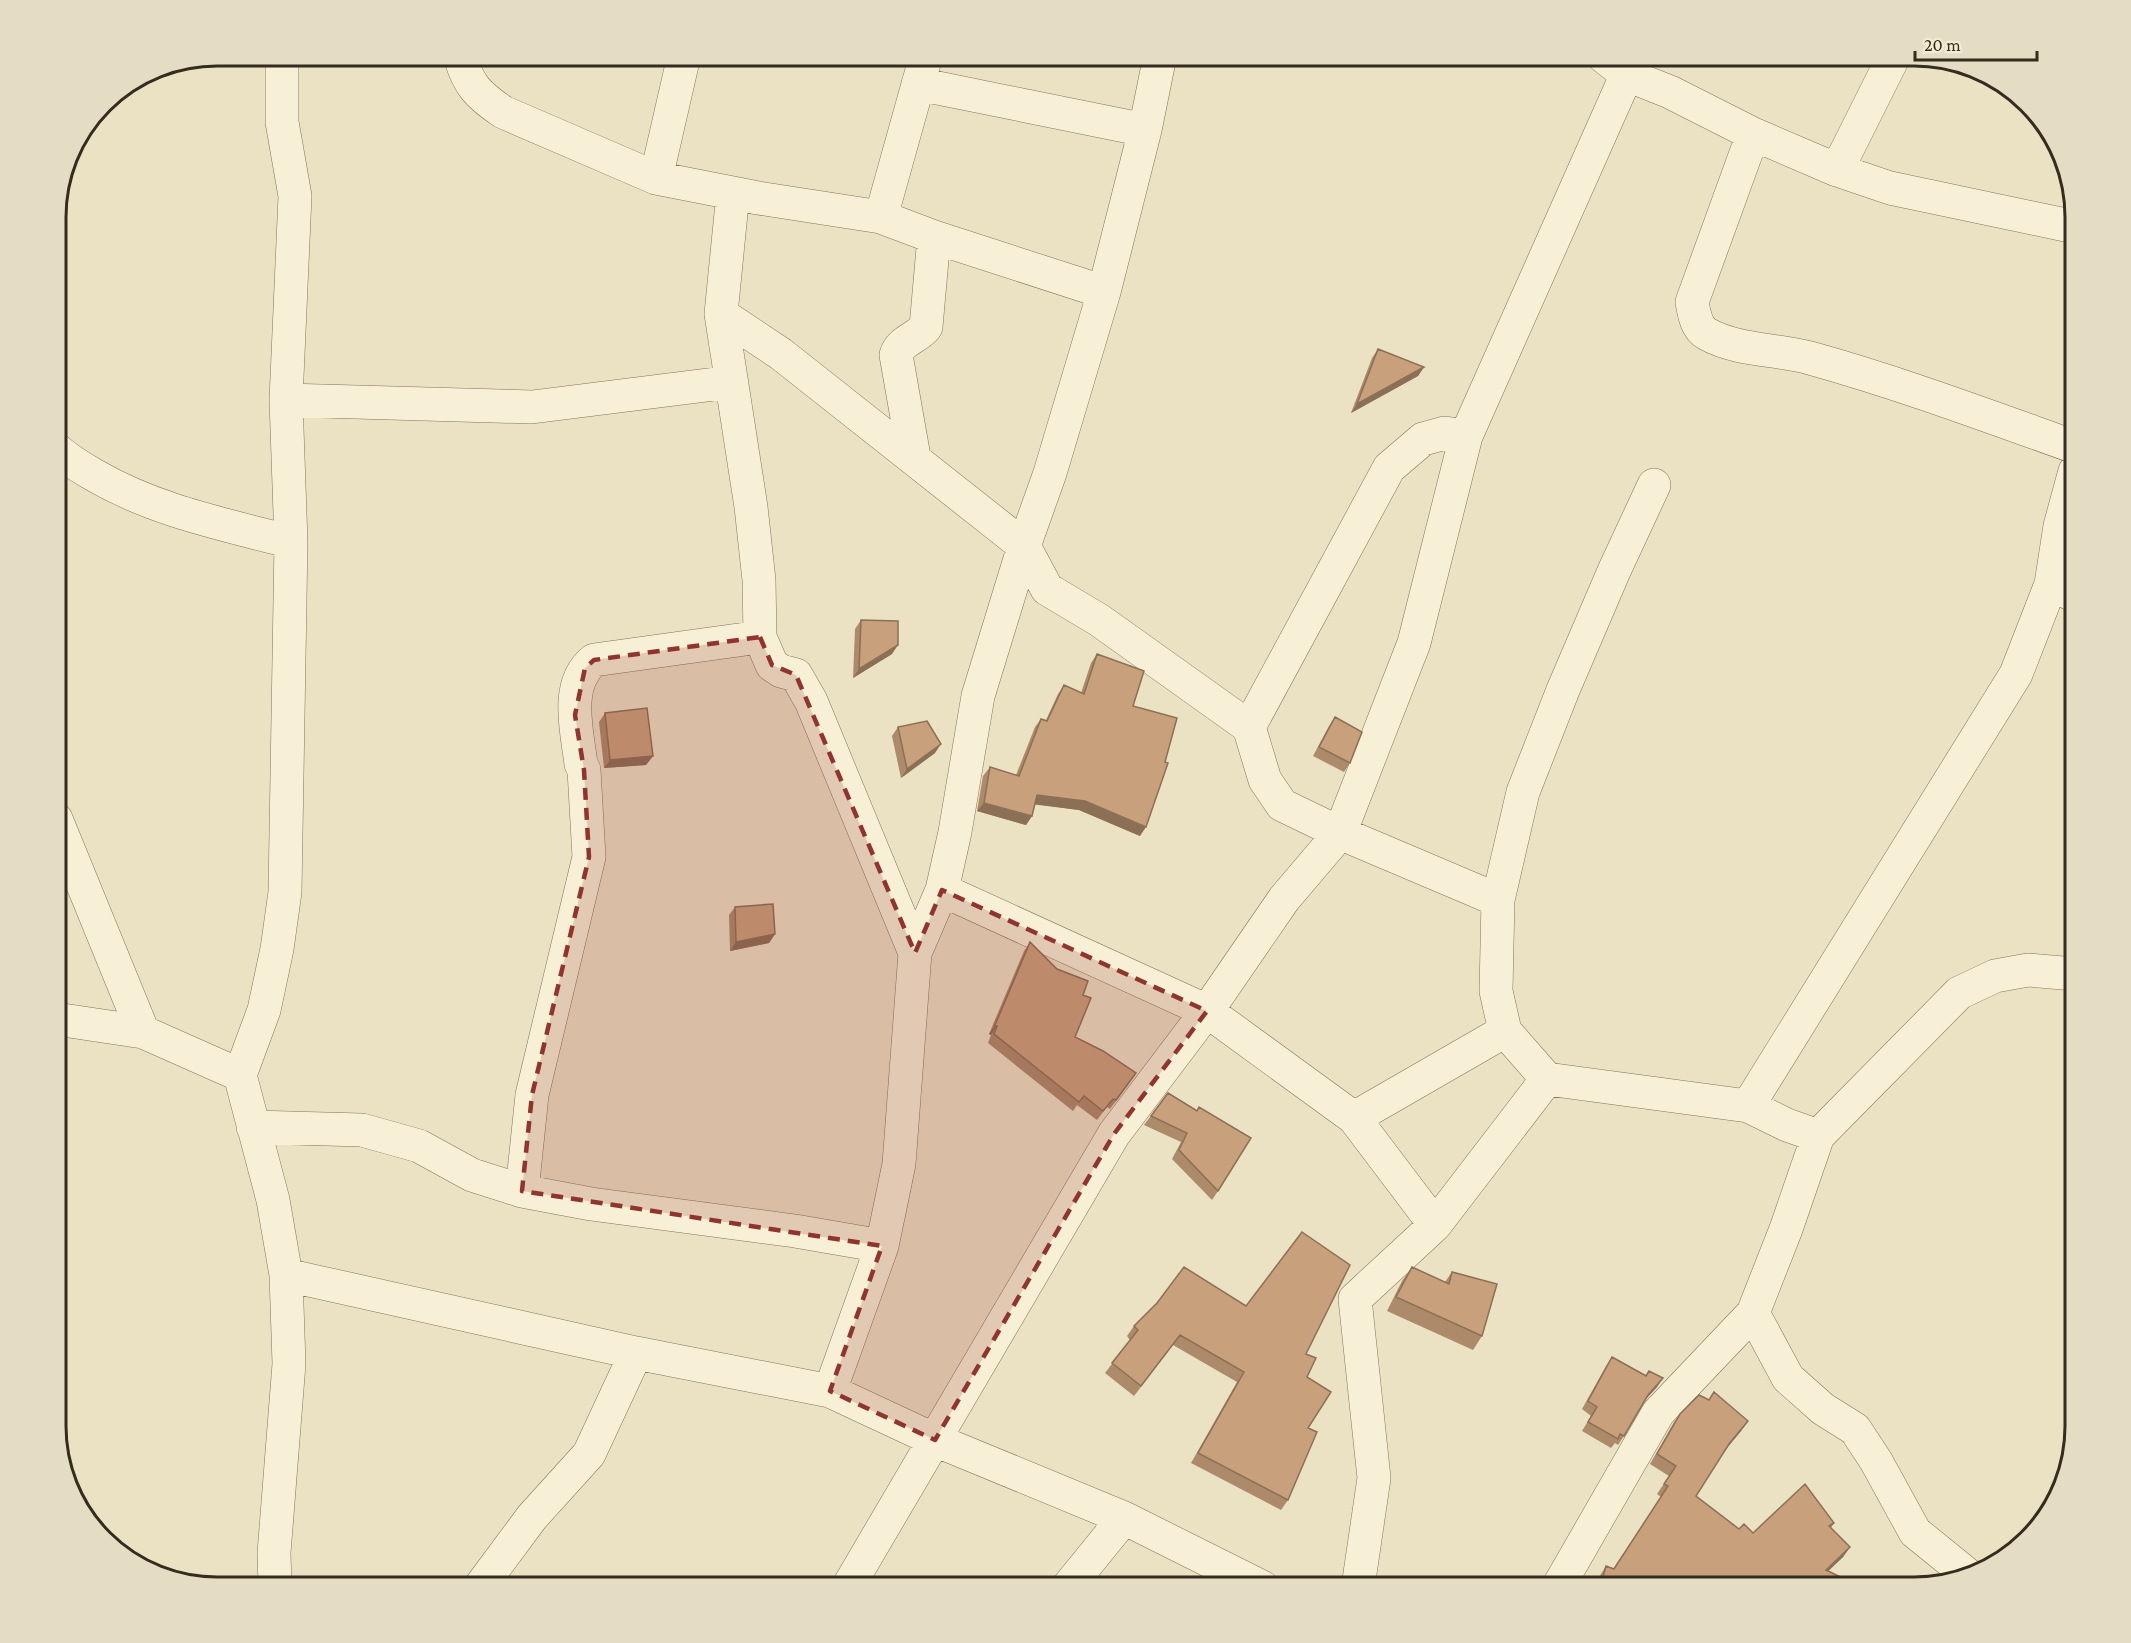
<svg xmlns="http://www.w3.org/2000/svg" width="2131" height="1643" font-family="'Crimson Pro',serif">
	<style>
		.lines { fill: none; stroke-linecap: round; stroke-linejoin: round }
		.street-casing { stroke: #85745b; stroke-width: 34 }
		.street { stroke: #f7efd6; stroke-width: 33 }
		.wall { fill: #ac8a6a }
		.shaded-wall { fill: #8c7056 }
		.building { fill: #c8a07b; stroke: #8c7056; stroke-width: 1.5 }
		.marked { fill: #90342e; fill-opacity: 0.2; stroke: #90342e; stroke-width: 4.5; stroke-dasharray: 12 8; stroke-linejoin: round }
		.rim { fill: none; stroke: #352b1e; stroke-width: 3 }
	</style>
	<rect width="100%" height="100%" fill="#ebe2c3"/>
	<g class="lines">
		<defs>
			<path id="street" d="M460,56C468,85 478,95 503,112L656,178L758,198L881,217L934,237L1104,292
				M1603,56L1627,75L1670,92L1753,134L1837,170L1890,188L2075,227
				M918,84L1145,130
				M1753,134L1692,302C1694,313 1696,328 1707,334C1738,351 1777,349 1810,358C1900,383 1988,416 2075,447
				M1837,170L1894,56
				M656,178L684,56
				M733,193L721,314L781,354L1024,546L1047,589L1099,620L1249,727L1265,780L1282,805L1340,833L1498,900
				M881,217L926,56
				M721,314L751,507L759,580L760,637L772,665L781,671L796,675L811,701L915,953
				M286,400L532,407L731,382
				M56,449C68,460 80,467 94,475C156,511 223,524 291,542
				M914,457L896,355C900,341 917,338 926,327L934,237
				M1654,485L1614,571L1563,690L1523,792L1498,900L1496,991L1505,1031L1547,1079L1748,1106L1787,1125L1818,1136L1959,993L1995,976L2028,970L2075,974
				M2051,584L2075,596
				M1249,727L1389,468L1423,439L1445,433L1466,436
				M56,819L143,1032
				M942,890L1207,1011L1354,1118L1435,1225
				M56,1019L143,1032L240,1075
				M1748,1106L2016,674L2051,584L2060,526L2075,471
				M1354,1118L1505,1031
				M253,1127L362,1130L419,1146L472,1175L522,1191L591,1204L795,1231L882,1246
				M522,1191L532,1095L589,857L584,770L581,764C577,731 564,684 594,660L760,637
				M286,1275L636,1353L830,1391L935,1440L1124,1518L1262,1587
				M1753,1313L1788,1378L1823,1409L1855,1429L1876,1461L1915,1532L1968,1575
				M830,1391L882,1246L899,1164L915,953L942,890L955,832L978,696L1024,546L1050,473L1104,292L1145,130L1160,56
				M275,1587L274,1553L289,1364L286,1275L273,1200L240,1075L264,1010L277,949L285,892L291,542L286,400L295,196L282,122V56
				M480,1587L532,1517L589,1454L636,1353
				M848,1587L1114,1134L1207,1011L1284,899L1340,833L1414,643L1466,436L1635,56
				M1068,1587L1124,1518
				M1358,1587L1374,1478L1355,1299L1435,1225L1547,1079
				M1558,1587L1658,1413L1753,1313L1786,1229L1818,1136"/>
		</defs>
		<use href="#street" class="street-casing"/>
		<use href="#street" class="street"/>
	</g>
	<path class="wall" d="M1378,349L1424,367L1418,376L1351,413L1372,358Z
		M861,620L892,654L853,678L855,629Z
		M1097,654L1133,706L1140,836L1079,810L1035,804L1032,816L1026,825L977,811L983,776L990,767L1016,775L1035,727L1041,719L1046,720L1058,694L1064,685L1081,693L1091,663Z
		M605,713L653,756L646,765L604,768L599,722Z
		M1335,717L1350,763L1344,772L1313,756L1329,726Z
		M898,727L935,753L901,778L892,736Z
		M735,907L775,934L769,943L730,951L729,915Z
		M1030,942L1083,995L1075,1037L1130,1082L1110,1109L1107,1107L1097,1120L1077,1105L1073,1111L988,1043L991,1035L989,1034L1024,951Z
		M1168,1093L1197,1110L1199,1107L1218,1191L1212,1200L1172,1159L1181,1142L1144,1125Z
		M1412,1267L1445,1282L1452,1272L1482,1336L1473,1350L1387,1311L1402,1281Z
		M1134,1326L1306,1354L1308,1428L1288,1500L1281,1510L1191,1463L1237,1382L1173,1345L1134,1396L1105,1373L1130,1340L1127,1336Z
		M1612,1357L1646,1375L1649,1371L1657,1387L1645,1400L1624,1436L1618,1445L1615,1443L1611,1448L1582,1431L1591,1416L1582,1409L1606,1366Z
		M1680,1414L1748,1421L1741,1431L1724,1451L1696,1496L1739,1529L1753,1533L1834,1523L1831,1528L1850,1547L1843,1557L1828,1571L1861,1587H1596L1599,1577L1606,1566L1613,1569L1661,1497L1657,1494L1669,1476L1650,1464L1673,1424Z"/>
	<path class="shaded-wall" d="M1424,367L1418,376L1351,413L1357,404Z
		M898,645L892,654L853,678L859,669Z
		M941,744L935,753L901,778L907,769Z
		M653,756L646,765L604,768L610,760Z
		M1037,795L1085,801L1146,827L1140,836L1079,810L1031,804Z
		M984,803L1032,816L1026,825L977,811Z
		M775,934L769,943L730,951L736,942Z
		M995,1025L997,1026L991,1035L989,1034Z
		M1663,1378L1657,1387L1642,1403L1648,1395Z
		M1748,1421L1741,1431L1722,1454L1729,1444Z
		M1850,1547L1843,1557L1819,1580L1826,1570Z"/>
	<path class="building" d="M1378,349L1424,367L1357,404Z
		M861,620L898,621V645L859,669Z
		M1097,654L1144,671L1133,706L1177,718L1165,762L1168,763L1146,827L1085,801L1037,795L1032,816L984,803L990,767L1019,776L1041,719L1047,721L1064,685L1084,694Z
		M647,708L653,756L610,760L605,713Z
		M1335,717L1362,732L1350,763L1319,747Z
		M927,721L941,744L907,769L898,727Z
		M773,904L775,934L736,942L735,907Z
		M1030,942L1057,969L1088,981L1083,995L1091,998L1075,1037L1103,1051L1136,1073L1116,1100L1113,1099L1103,1111L1084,1096L1079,1102L994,1034L997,1026L995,1025Z
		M1168,1093L1197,1111L1199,1107L1251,1138L1218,1191L1179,1150L1187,1133L1151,1116Z
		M1302,1232L1350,1265L1306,1354L1316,1358L1307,1377L1331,1392L1308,1428L1317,1432L1288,1500L1198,1453L1244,1372L1180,1335L1141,1386L1112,1363L1138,1330L1134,1326L1157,1303L1184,1267L1246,1306Z
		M1412,1267L1449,1284L1452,1272L1497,1284L1482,1336L1396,1297Z
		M1612,1357L1646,1376L1649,1371L1663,1378L1648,1395L1624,1436L1620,1434L1618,1439L1588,1422L1597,1407L1588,1401Z
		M1714,1392L1748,1421L1729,1444L1696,1496L1739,1529L1744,1524L1753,1533L1805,1484L1834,1523L1829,1526L1850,1547L1826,1570L1861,1587H1600L1606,1566L1614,1569L1668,1486L1664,1484L1676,1466L1657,1454L1680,1414L1699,1395L1709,1400Z
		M1147,1577L1157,1584L1159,1580L1170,1587H1140Z
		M1115,1578L1129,1587H1109Z"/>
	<path class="marked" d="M760,637L772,665L796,675L915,953L942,890L1207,1011L1114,1134L935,1440L830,1391L882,1246L522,1191L532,1095L589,857L584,770L575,715L585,668L594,660Z"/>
	<path d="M0 0H2131V1643H0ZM217 66H1914A151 151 0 0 1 2065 217V1426A151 151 0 0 1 1914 1577H217A151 151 0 0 1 66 1426V217A151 151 0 0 1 217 66Z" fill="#e4ddc4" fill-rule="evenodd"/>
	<path class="rim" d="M217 66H1914A151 151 0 0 1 2065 217V1426A151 151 0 0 1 1914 1577H217A151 151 0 0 1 66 1426V217A151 151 0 0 1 217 66Z"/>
	<path d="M1915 51v9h122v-9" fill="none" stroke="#352b1e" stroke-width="3"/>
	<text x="1924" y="51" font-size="18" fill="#352b1e" stroke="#f3ecd2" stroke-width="4.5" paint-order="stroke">20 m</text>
</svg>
